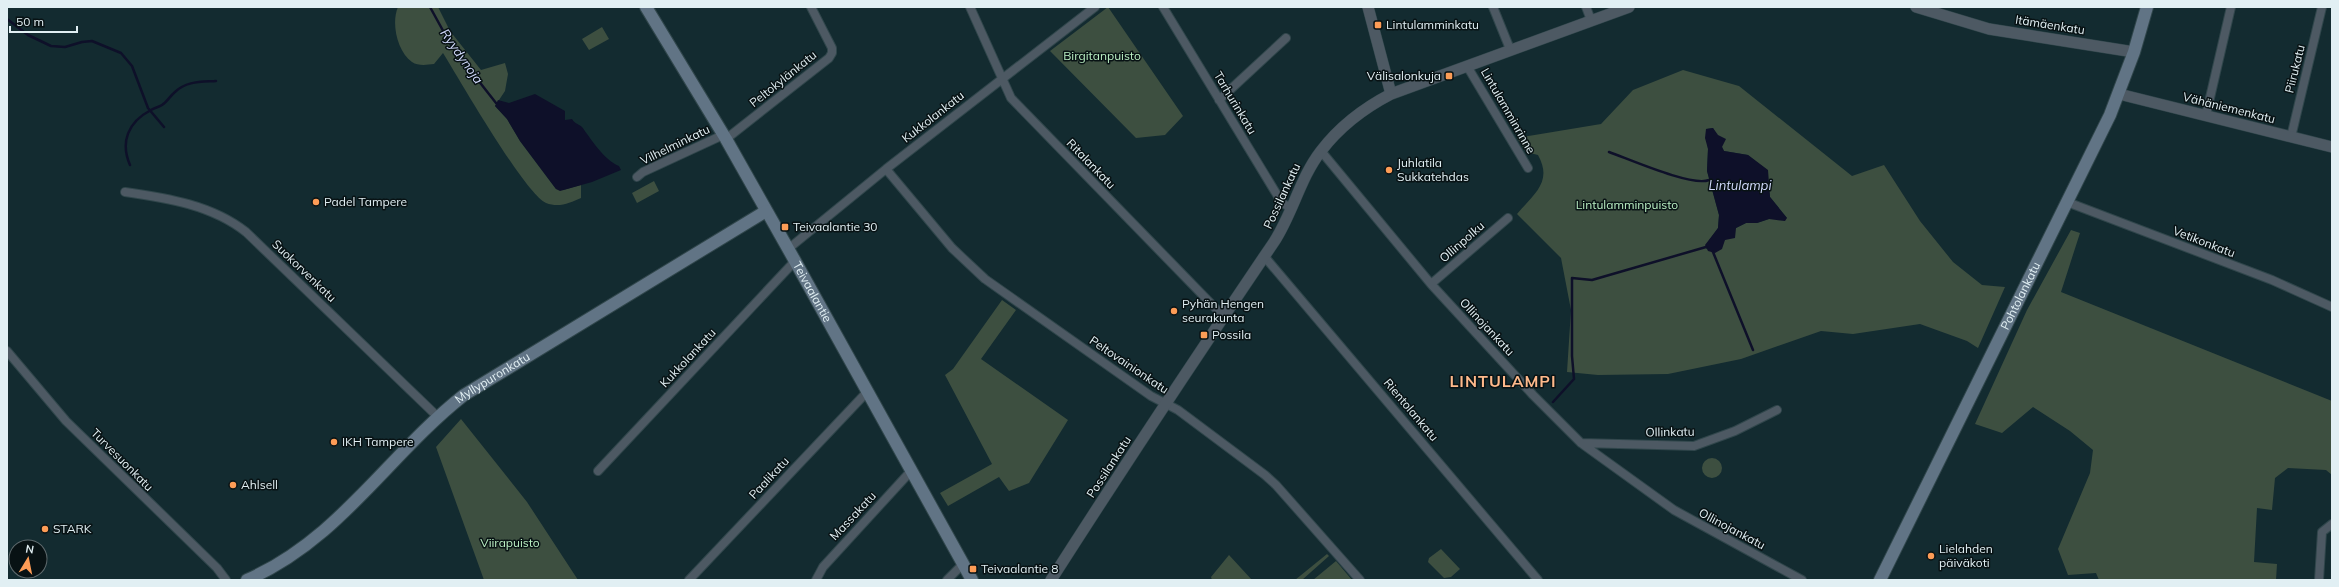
<svg xmlns="http://www.w3.org/2000/svg" width="2339" height="587" font-family="Mulish,sans-serif">
	<style>
		.green { fill: #3d4f40; fill-rule: evenodd }
		.water { fill: #0e1029 }
		.lines { fill: none; stroke-linecap: round; stroke-linejoin: round }
		.stream { stroke: #0e1029; stroke-width: 2.5 }
		.minor-casing { stroke: #30464b; stroke-width: 10 }
		.tertiary-casing { stroke: #30464b; stroke-width: 12 }
		.secondary-casing { stroke: #30464b; stroke-width: 14 }
		.minor { stroke: #4d5963; stroke-width: 8 }
		.tertiary { stroke: #4d5963; stroke-width: 11 }
		.secondary { stroke: #617485; stroke-width: 12 }
		.poi-dot { fill: #fd9c56; stroke: #081214; stroke-width: 1.5 }
		.labels { text-anchor: middle; stroke-width: 3; stroke-linejoin: round; paint-order: stroke }
		.poi-label { font-size: 12px; fill: #e1eff3; stroke: #081214; text-anchor: start }
		.street-label { font-size: 12px; fill: #e1eff3; stroke: #081214 }
		.park-label { font-size: 12px; fill: #baefc3; stroke: #081214 }
		.water-label { font-size: 13px; font-style: italic; fill: #d2dafc; stroke: #081214 }
		.district-label { font-size: 16px; font-weight: bold; letter-spacing: 1px; fill: #feb98b; stroke: #081214 }
	</style>
	<rect width="100%" height="100%" fill="#132b30"/>
	<path class="green" d="M398,7H438L450,31L481,70L505,63L508,74L505,91L495,106L507,119L520,141L556,189L563,190L581,185V198C570,203 559,208 546,203C525,194 459,79 443,53L434,64C426,65 418,66 412,62C397,51 391,23 398,7Z
		M1108,7L1183,116L1165,135L1136,138L1050,51Z
		M602,27L609,39L589,50L582,39Z
		M1683,70L1739,86L1852,176L1884,165L1920,221L1953,262L1982,285L2005,287L1978,348L1967,341L1920,324L1853,334L1821,331L1741,359L1668,374L1598,375L1567,372L1571,310L1561,258L1517,214C1534,194 1553,182 1538,155L1526,152L1517,138L1601,124L1633,90ZM1713,128L1724,151L1748,155L1767,170L1770,197L1787,218L1769,219L1757,223H1746L1736,228L1725,240L1706,249V245L1718,228L1719,215L1707,171L1708,149L1706,129Z
		M654,181L659,191L637,203L632,193Z
		M2071,230L2080,233L2061,292L2332,401V475L2326,470L2288,468L2275,478L2272,510L2257,508L2254,562L2277,564L2276,580H2099L2096,573L2068,575L2058,549L2090,473L2093,450L2070,431L2033,407L2002,433L1975,424L2027,310Z
		M1002,300L1016,310L981,359L1068,420L1029,483L1009,491L999,477L948,506L940,493L992,464L945,375L953,369Z
		M461,419L527,502L578,580H484L436,447Z
		M1702 468a10 10 0 1 1 20 0a10 10 0 1 1-20 0Z
		M1441,549L1460,569L1451,577L1444,578L1428,562L1429,558Z
		M1327,554L1329,556L1302,580H1295Z
		M1229,555L1252,580H1212L1211,577Z
		M1336,561L1352,580H1313Z"/>
	<path class="water" d="M535,94L565,111V120L572,119C575,124 579,124 582,127C591,139 604,160 619,166L621,170L592,182L560,191L556,189L520,141L507,119L495,106L498,100L509,103Z
		M1713,128L1718,135L1726,139L1722,147L1724,151L1748,155L1768,170L1770,197L1787,218L1785,221L1769,219L1757,223H1746L1736,228L1735,238L1725,240L1722,249L1715,253L1708,251L1705,245L1718,228L1719,215L1707,171L1708,149L1705,138L1706,129Z"/>
	<g class="lines">
		<path class="stream" d="M430,7L452,47L496,103
			M7,19L28,35L51,46L65,47L82,42L92,41L121,53L132,66L148,108L164,127
			M1609,152C1629,159 1692,187 1709,180
			M130,165C120,142 128,122 151,110C154,108 159,107 162,105C167,102 170,96 175,92C186,81 201,82 216,81
			M1713,252L1753,350
			M1553,402L1574,379L1572,356V278L1592,280L1706,247"/>
		<defs>
			<path id="minor" d="M970,7L1011,98L1224,317
				M1163,7L1282,203L1291,208
				M1493,7L1510,49
				M1586,7L1591,20
				M1467,66L1528,168
				M1219,100L1286,38
				M2206,115L2231,7
				M2291,137L2322,7
				M726,139L829,58L832,53V48L811,7
				M1321,151L1431,284L1533,395L1581,443L1674,510L1802,580
				M886,169L952,248L985,279L1151,396L1178,410L1265,475L1276,485L1360,580
				M637,177L643,172L723,135
				M125,192C167,198 212,205 246,232L438,417
				M2067,202L2272,280L2332,307
				M788,249L886,169L1095,7
				M1264,256L1538,580
				M1431,284L1508,218
				M7,351L66,421L217,568L226,580
				M1581,443L1694,446L1735,431L1777,410
				M598,471L795,261
				M689,580L867,392
				M816,580L823,567L911,471
				M947,580L963,564
				M2319,580L2322,532L2332,524"/>
			<path id="tertiary" d="M1368,7L1391,94
				M1916,7L1989,29L2134,52
				M2119,94L2332,147
				M1051,580C1124,466 1198,354 1274,242C1293,213 1300,178 1321,151C1340,126 1364,108 1391,94L1629,7"/>
			<g id="secondary">
				<path id="s1" d="M646,7L726,139L795,261L972,580"/>
				<path id="s2" d="M247,580C340,539 388,455 464,395L766,211"/>
				<path id="s3" d="M1880,580L2110,115L2134,52L2147,7"/>
			</g>
		</defs>
		<use href="#minor" class="minor-casing"/>
		<use href="#tertiary" class="tertiary-casing"/>
		<use href="#secondary" class="secondary-casing"/>
		<use href="#minor" class="minor"/>
		<use href="#tertiary" class="tertiary"/>
		<use href="#secondary" class="secondary"/>
	</g>
	<g class="poi-dot">
		<rect x="1374" y="21" width="8" height="8" rx="2"/>
		<rect x="1445" y="72" width="8" height="8" rx="2"/>
		<circle cx="1389" cy="170" r="4"/>
		<circle cx="316" cy="202" r="4"/>
		<rect x="781" y="223" width="8" height="8" rx="2"/>
		<circle cx="1174" cy="311" r="4"/>
		<rect x="1200" y="331" width="8" height="8" rx="2"/>
		<circle cx="334" cy="442" r="4"/>
		<circle cx="233" cy="485" r="4"/>
		<circle cx="45" cy="529" r="4"/>
		<circle cx="1931" cy="556" r="4"/>
		<rect x="969" y="565" width="8" height="8" rx="2"/>
	</g>
	<g class="labels">
		<g class="poi-label">
			<text x="1386" y="29">Lintulamminkatu</text>
			<text x="1441" y="80" text-anchor="end">Välisalonkuja</text>
			<text x="1397" y="167">Juhlatila<tspan x="1397" dy="14">Sukkatehdas</tspan></text>
			<text x="324" y="206">Padel Tampere</text>
			<text x="793" y="231">Teivaalantie 30</text>
			<text x="1182" y="308">Pyhän Hengen<tspan x="1182" dy="14">seurakunta</tspan></text>
			<text x="1212" y="339">Possila</text>
			<text x="342" y="446">IKH Tampere</text>
			<text x="241" y="489">Ahlsell</text>
			<text x="53" y="533">STARK</text>
			<text x="1939" y="553">Lielahden<tspan x="1939" dy="14">päiväkoti</tspan></text>
			<text x="981" y="573">Teivaalantie 8</text>
		</g>
		<g class="street-label">
			<text transform="translate(2050 25) rotate(9)" y="4">Itämäenkatu</text>
			<text transform="translate(2295 69) rotate(-76)" y="4">Piirukatu</text>
			<text transform="translate(783 79) rotate(-39)" y="4">Peltokylänkatu</text>
			<text transform="translate(1235 103) rotate(59)" y="4">Tarhurinkatu</text>
			<text transform="translate(2229 108) rotate(14)" y="4">Vähäniemenkatu</text>
			<text transform="translate(1508 111) rotate(60)" y="4">Lintulamminrinne</text>
			<text transform="translate(933 117) rotate(-38)" y="4">Kukkolankatu</text>
			<text transform="translate(675 145) rotate(-26)" y="4">Vilhelminkatu</text>
			<text transform="translate(1091 164) rotate(46)" y="4">Ritalankatu</text>
			<text transform="translate(1282 196) rotate(-65)" y="4">Possilankatu</text>
			<text transform="translate(1462 242) rotate(-41)" y="4">Ollinpolku</text>
			<text transform="translate(2204 242) rotate(21)" y="4">Vetikonkatu</text>
			<text transform="translate(304 271) rotate(44)" y="4">Suokorvenkatu</text>
			<text dy="4" stroke="none"><textPath href="#s1" startOffset="330">Teivaalantie</textPath></text>
			<text dy="4" stroke="none"><textPath href="#s3" startOffset="317">Pohtolankatu</textPath></text>
			<text transform="translate(1487 327) rotate(47)" y="4">Ollinojankatu</text>
			<text transform="translate(688 358) rotate(-47)" y="4">Kukkolankatu</text>
			<text transform="translate(1129 365) rotate(34)" y="4">Peltovainionkatu</text>
			<text dy="4" stroke="none"><textPath href="#s2" startOffset="320">Myllypuronkatu</textPath></text>
			<text transform="translate(1411 410) rotate(50)" y="4">Rientolankatu</text>
			<text transform="translate(1670 432) rotate(-1)" y="4">Ollinkatu</text>
			<text transform="translate(122 460) rotate(45)" y="4">Turvesuonkatu</text>
			<text transform="translate(1109 467) rotate(-57)" y="4">Possilankatu</text>
			<text transform="translate(769 478) rotate(-47)" y="4">Paalikatu</text>
			<text transform="translate(853 516) rotate(-47)" y="4">Massakatu</text>
			<text transform="translate(1732 529) rotate(28)" y="4">Ollinojankatu</text>
		</g>
		<g class="park-label">
			<text x="1102" y="60">Birgitanpuisto</text>
			<text x="1627" y="209">Lintulamminpuisto</text>
			<text x="510" y="547">Viirapuisto</text>
		</g>
		<g class="water-label">
			<text transform="translate(462 56) rotate(55)" y="5">Ryydynoja</text>
			<text x="1740" y="190">Lintulampi</text>
		</g>
		<g class="district-label">
			<text x="1503" y="387">LINTULAMPI</text>
		</g>
	</g>
	<rect width="2339" height="587" fill="none" stroke="#e1eff3" stroke-width="16"/>
	<g transform="translate(28 559) rotate(10)"><circle r="19" fill="#081214" stroke="#5f6a6d"/>
	<path d="M0-3L7 15L0 10L-7 15Z" fill="#fd9c56"/>
	<text y="-6" font-size="11" font-weight="bold" text-anchor="middle" fill="#e1eff3">N</text>
	</g>
	<path d="M10 26v6h67v-6" fill="none" stroke="#e1eff3" stroke-width="2"/>
	<text x="16" y="26" font-size="12" fill="#e1eff3" stroke="#081214" stroke-width="3" paint-order="stroke">50 m</text>
</svg>
